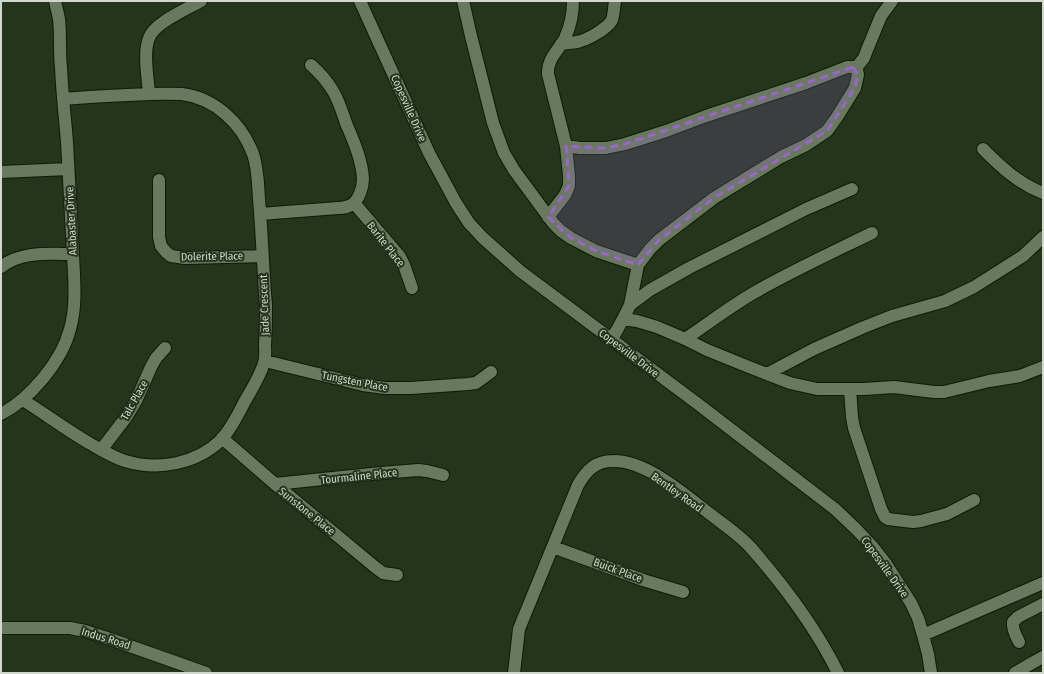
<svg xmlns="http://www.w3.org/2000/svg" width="1044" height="674" font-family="'Fira Sans Condensed',sans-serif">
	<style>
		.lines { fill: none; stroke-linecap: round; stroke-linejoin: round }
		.minor-casing { stroke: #0e1b06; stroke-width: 14 }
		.minor { stroke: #68795f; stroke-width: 12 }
		.marked { fill: #9868c3; fill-opacity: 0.2; stroke: #9868c3; stroke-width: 3; stroke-dasharray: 8 5; stroke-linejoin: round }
		.labels { text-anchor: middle; stroke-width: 4; stroke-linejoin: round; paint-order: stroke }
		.street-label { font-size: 11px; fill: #cfd8ca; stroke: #25341d }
	</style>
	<rect width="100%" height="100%" fill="#25341d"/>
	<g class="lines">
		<defs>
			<path id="minor" d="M360,1L429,153L456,203L469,223L483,238L520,271L698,404L835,509L857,530L872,546L886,564L911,603L918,618L923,635L928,654L931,673
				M463,1L471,36L493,123L504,153L514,170L553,223L561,231L571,238L596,251L638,265L630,305L623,319
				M561,44C566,43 572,43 577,42C587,40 607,29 612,20C614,14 614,7 615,1
				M856,68L864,58L867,50L881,16L892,1
				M149,94C148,79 143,52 149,38C154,23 187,9 201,1
				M566,146L580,148H606L625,144L666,131L706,116L806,83L847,67H853L857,70L858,75L855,88L837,117L827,131L806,145L781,157L714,198L659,240L650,249L638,265
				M983,149C1001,167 1019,184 1043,193
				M1,172L68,169
				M159,180V237L161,246L166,252L171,256L185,258L262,256
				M354,203L400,257L404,265L412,288
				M260,214L338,208C343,208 348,207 353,204C359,199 363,187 363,179C362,159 353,140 346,123C342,112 339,101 333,91C327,81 320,73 311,65
				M548,217L565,195L569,186V176L566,146L548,74C547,59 558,51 565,38C570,27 573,13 573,1
				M1,267C21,251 49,254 73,254
				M630,305L650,290L689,268L806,209L852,189
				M612,339L623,319L637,321L657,327L685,339L707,350L749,367L790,383L817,389H864L894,387L934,392H944L989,381L1020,376L1043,367
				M685,339C709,323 732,305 757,291C794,270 833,252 872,233
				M265,361L363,385L385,388H411L468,384L476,383L491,372
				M767,374L814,349L864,327L892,316L945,301L974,287L1023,256L1043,237
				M850,389L852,417L854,428L881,509L885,517L888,519L913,522L921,521L947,514L974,500
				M23,400C45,414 67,430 89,443C100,449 112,457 125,461C158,471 196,464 221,440C230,430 239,413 245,401C252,389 260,376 264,363C266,357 265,350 265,345C266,331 266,318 266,305C263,270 262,234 259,199C258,184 258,168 253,154C242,124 215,98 182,94C164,93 145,94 127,95C106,96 85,97 64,99
				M1,414C30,399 62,361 70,329C77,305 74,279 73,254C71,217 69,180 67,142C65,117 62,92 61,67C59,51 61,35 59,19C58,13 56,7 55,1
				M222,438L275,484L375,567L383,573L397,575
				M101,450L127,416L136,401L151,367L156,358L165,348
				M275,484L381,473L418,470L427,471L443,475
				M553,547L643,580L683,592
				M1,628H70L85,631L110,639L206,673
				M923,635L1043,583
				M1019,642C1016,635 1012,630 1013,622L1018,617L1043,604
				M514,673L519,629L578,485C586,471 595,461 613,461C646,460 685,495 710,514C724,525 740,535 752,549C785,587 816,628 838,673
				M1015,673L1032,663L1043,657"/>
		</defs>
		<use href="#minor" class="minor-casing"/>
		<use href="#minor" class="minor"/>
	</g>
	<path class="marked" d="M853,67L858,75L855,88L827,131L714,198L659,240L638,265L596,251L571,238L548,217L569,186L566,146L606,148L625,144Z"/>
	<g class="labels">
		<g class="street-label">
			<text transform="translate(409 108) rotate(66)" y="4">Copesville Drive</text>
			<text transform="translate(71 221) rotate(-93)" y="4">Alabaster Drive</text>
			<text transform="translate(386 244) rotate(52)" y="4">Barite Place</text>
			<text transform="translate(212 256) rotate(-1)" y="4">Dolerite Place</text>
			<text transform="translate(264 305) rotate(-92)" y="4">Jade Crescent</text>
			<text transform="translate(629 353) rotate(37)" y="4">Copesville Drive</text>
			<text transform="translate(355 381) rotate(11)" y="4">Tungsten Place</text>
			<text transform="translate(134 400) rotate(-61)" y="4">Talc Place</text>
			<text transform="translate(359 476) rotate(-6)" y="4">Tourmaline Place</text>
			<text transform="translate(677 492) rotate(35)" y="4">Bentley Road</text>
			<text transform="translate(307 511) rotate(39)" y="4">Sunstone Place</text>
			<text transform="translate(885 567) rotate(54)" y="4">Copesville Drive</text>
			<text transform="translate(618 570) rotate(20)" y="4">Buick Place</text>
			<text transform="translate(106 638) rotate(17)" y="4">Indus Road</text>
		</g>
	</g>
	<rect width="1044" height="674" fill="none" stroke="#cfd8ca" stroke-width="4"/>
</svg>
